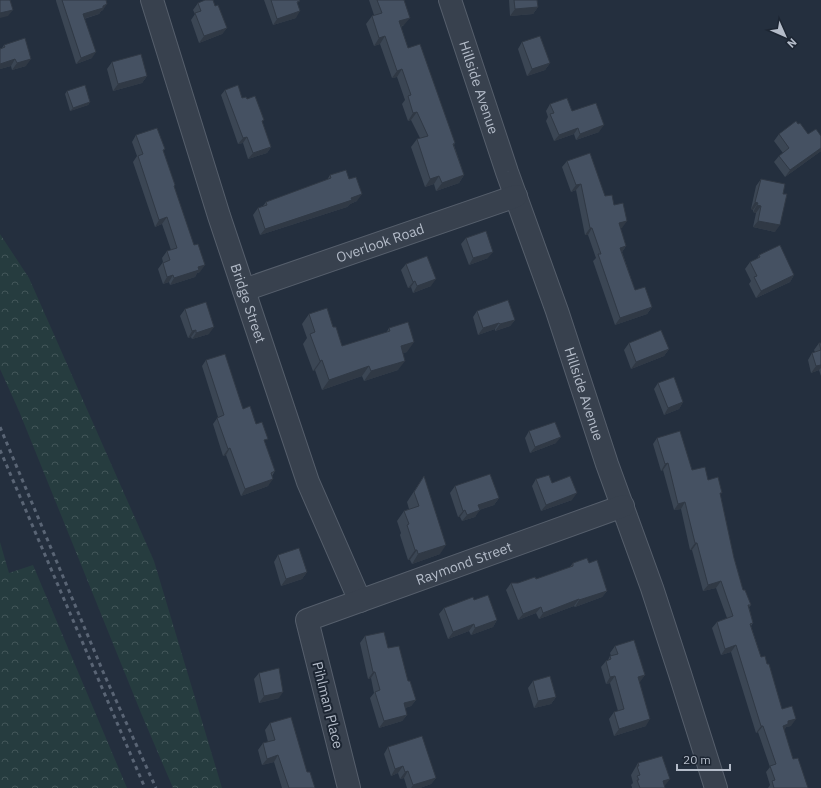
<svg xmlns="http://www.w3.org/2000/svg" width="821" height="788" font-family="'IBM Plex Sans',sans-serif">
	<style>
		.forest { fill: url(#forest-crowns) }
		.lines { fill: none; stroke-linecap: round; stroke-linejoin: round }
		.minor-casing { stroke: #565f6c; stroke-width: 24 }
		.minor { stroke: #38414e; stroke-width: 22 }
		.rail { stroke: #5a6575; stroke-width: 3; stroke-dasharray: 4 4; stroke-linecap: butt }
		.wall { fill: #3b4654 }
		.shaded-wall { fill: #303945 }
		.building { fill: #455162; stroke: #303945 }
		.labels { text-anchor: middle; stroke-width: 4; stroke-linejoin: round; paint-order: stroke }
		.street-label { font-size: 14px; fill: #b4bcc9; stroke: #1d2633 }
	</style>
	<defs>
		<pattern id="forest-crowns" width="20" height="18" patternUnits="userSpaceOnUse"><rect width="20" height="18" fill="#263c3f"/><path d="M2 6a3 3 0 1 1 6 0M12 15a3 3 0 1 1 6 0" fill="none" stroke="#435659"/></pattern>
	</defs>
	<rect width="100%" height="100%" fill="#242f3e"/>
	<path class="forest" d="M0,234L29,278L154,561L222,788H173L141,713L19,411L0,369Z
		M0,542L9,573L33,565L127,788H0Z"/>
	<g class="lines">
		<defs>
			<g id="minor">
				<path id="s1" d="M152,0L219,216L308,482L360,601"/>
				<path id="s2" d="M450,0L507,172L557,311L607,464L652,588L680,674L716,788"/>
				<path id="s3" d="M244,290L516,196"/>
				<path id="s4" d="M349,788L307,620L623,506"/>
			</g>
		</defs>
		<use href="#minor" class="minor-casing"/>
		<use href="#minor" class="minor"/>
		<path class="rail" d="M0,427L104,674L156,788
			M0,450L145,788"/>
	</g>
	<path class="wall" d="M56,0H106L103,10L101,11L99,14L84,19L92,58L76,64L56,1Z
		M264,0H299L298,3L296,18L273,25Z
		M369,0H404V25L401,27L408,48L455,143L454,145L464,175L459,183L436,191L434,184L425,187L411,147L417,139L420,138L411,120L408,121L402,104L405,100L397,77L392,78L380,44L374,46L366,24L372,16L374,15Z
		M509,0H537L538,7L533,14L510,16Z
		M198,3L215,6L227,28L222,34L199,43L191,20L195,14L193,10Z
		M522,42L550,63L545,70L527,76L518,49Z
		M4,45L26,66L12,70L11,66L0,69V49L2,48Z
		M112,62L147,76L142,83L113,91L107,69Z
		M225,90L242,98L247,99L262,123L271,147L267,153L248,159L243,143L238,144L221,95Z
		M67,91L90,102L88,105L70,111L65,94Z
		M550,104L572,111L599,132L576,140L574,134L554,141L546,121L548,117L546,111Z
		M798,124L808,134L821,136V151L785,177L774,162L779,156L783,153L774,141L779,134Z
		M136,135L165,149L163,151L175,185L174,186L200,272L197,273L195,277L170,285L169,282L163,284L158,269L163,262L162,258L167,251L171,250L162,224L155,227L133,162L137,156L132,142Z
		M567,161L614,205L622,228H620L626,246L622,252L635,290L652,307L647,314L615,325L593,261L596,258L588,235H585L576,190L571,192L562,167Z
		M330,175L357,201L350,204L347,207L260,235L253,215L258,208L263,206L266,202L327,180Z
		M761,179L783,194L775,232L753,227L756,213L753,212V210L751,209L756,186Z
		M466,238L488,258L469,265L461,244Z
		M759,255L794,275L790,282L756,298L749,284L751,281L745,269L750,262L757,259Z
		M406,264L431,286L413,293L411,287L408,288L401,270Z
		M185,309L209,334L192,339L191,337L188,338L180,316Z
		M477,311L515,320L510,326L495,331V329L478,335L473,317Z
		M309,314L333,327L342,346L386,333L389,328L407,352L403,353L398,370L364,381L362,376L322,390L315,370L313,371L303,344L307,338L302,324Z
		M629,343L669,349L664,356L631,369L624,350Z
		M819,343H821V376L819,370L811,373L808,360L812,353L815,352L814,350Z
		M206,360L243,409L256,424L265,443L275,471L272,476L268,486L241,496L226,455L223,456L213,424L218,417L202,366Z
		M658,383L683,402L679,409L664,415L654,389Z
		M529,431L556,443L530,453L525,438Z
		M657,438L692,470L708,480L720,495L734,558L743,590L751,605L749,607L753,623L751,626L761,657L782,709L791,726L786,727L784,730L793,759L808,788H768L770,785L766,772L770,767L758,732L756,733L731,652L721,655L712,628L717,622L727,618L716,588L703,591L692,550H690L681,509L674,510L663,470L661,471L653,444Z
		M424,476L440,554L412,564L410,560H408L400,535L401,533L397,521L404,511L409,509L407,502Z
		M536,479L552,483L572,500L541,511L532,486Z
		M455,486L499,498L494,505L479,510L475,517L462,521L460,517H458L450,493Z
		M278,555L307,572L302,579L281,586L274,562Z
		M573,563H589L607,591L602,597L575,607L574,606L539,619L536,613L518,620L506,590L511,583H518L536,579L570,567Z
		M474,600L497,620L493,627L471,635L469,631L448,639L439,614L444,608Z
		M365,636L388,648L408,681L416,700L411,706L405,708L407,715L402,721L379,728L370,698L374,693L371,678L368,679L360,643Z
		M615,646L645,675L639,682L646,726L614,736L609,719L614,712L618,711L610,683L606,684L601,667L606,661L608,660L610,656H611L610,653Z
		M259,673L279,698L259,703L254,679Z
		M533,681L556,697L551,704L534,708L528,688Z
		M270,723L307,772L315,788H282L274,762L262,765L258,750L263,743L268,742L265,730Z
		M388,747L436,778L431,784L420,788H407L404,778L400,779L398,773L391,776L384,754Z
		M638,763L665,786V788H632V787L631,785L633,783L631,775Z"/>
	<path class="shaded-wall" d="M107,4L103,10L101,11L99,14L79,20L83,14L103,6Z
		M538,7L533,14L510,16L515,9Z
		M13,10L8,16L0,18V13Z
		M300,11L296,18L273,25L277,19Z
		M410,18L404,25L393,29L399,21Z
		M227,28L222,34L199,43L204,36Z
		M385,36L380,44L374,46L379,38Z
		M96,52L92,58L76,64L81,58Z
		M15,59L11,66L0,69V64Z
		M31,59L26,66L12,70L17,63Z
		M550,63L545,70L527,76L532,69Z
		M402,69L397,77L392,78L397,71Z
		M147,76L142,83L113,91L118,84Z
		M90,102L88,105L70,111L73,108Z
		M417,112L411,120L408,121L413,113Z
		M604,125L599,132L576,140L580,134Z
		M578,128L574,134L554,141L559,135Z
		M247,137L243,143L238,144L243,138Z
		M271,147L267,153L248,159L253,153Z
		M821,148V151L785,177L790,170Z
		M464,175L459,183L436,191L442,183Z
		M439,176L434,184L425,187L430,179Z
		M581,184L576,190L571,192L576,185Z
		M362,194L357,201L350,204L347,207L260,235L265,229Z
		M755,202L758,203L753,210L751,209Z
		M757,205L761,206L756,213L753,212Z
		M167,217L162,224L155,227L159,220Z
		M627,221L622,228L614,229L619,223Z
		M758,221L780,225L775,232L753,227Z
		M590,228H592L588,235H585Z
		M626,246L622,252L620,248Z
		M493,252L488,258L469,265L473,258Z
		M205,265L200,272L197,273L195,277L170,285L174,278L198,267Z
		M173,275L169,282L163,284L167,277Z
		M794,275L790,282L756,298L761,291Z
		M436,279L431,286L413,293L417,286Z
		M415,281L411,287L408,288L413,282Z
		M652,307L647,314L615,325L620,318Z
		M515,320L510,326L495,331L500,324Z
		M499,323L495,329L478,335L483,328Z
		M214,327L209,334L192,339L196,333Z
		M196,330L191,337L188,338L192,331Z
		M414,342L407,352L394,356L401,346Z
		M669,349L664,356L631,369L636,362Z
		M322,360L315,370L313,371L320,361Z
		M405,361L398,370L364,381L371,371Z
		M821,365V368L819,370L811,373L816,366Z
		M369,366L362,376L322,390L329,380Z
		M683,402L679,409L664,415L668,408Z
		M561,437L556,443L530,453L535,447Z
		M230,448L226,455L223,456L228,449Z
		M668,463L663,470L661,471L665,464Z
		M273,479L268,486L241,496L245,489Z
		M577,493L572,500L541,511L546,505Z
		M499,498L494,505L473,512L478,505Z
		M685,502L681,509L674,510L678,504Z
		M465,510L460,517H458L463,511Z
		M480,510L475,517L462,521L467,515Z
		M695,543H697L692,550H690Z
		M446,545L440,554L412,564L418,554Z
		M415,550H417L410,560H408Z
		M307,572L302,579L281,586L286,579Z
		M721,581L716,588L703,591L708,585Z
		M607,591L602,597L575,607L579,600Z
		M579,599L574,606L539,619L543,613Z
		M541,607L536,613L518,620L523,614Z
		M497,620L493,627L471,635L475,628Z
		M474,624L469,631L448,639L453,632Z
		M736,645L731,652L721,655L725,649Z
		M373,672H375L371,678L368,679Z
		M645,675L640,682L633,684L638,677Z
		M615,676L610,683L606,684L610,677Z
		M283,692L279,698L259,703L264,696Z
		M556,697L551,704L534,708L538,701Z
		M416,700L411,706L399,710L404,703Z
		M407,715L402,721L379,728L384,721Z
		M650,719L646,726L614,736L619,729Z
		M796,719L791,726L786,727L784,731L783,726L788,721Z
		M761,726H763L758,732L756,733Z
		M278,755L274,762L262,765L267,759Z
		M403,766L398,773L391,776L395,769Z
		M408,771L404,778L400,779L405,772Z
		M436,778L431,784L420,788H411L413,785Z
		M670,779L663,788V781Z"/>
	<path class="building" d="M0,0H10L13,10L0,13Z
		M62,0H106L107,4L103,6V8L83,14L96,52L81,58Z
		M205,0H213L215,6L218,5L227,28L204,36L195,13L201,11L198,3Z
		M271,0H299L300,1L297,2L300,11L277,19Z
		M377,0H404L410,18L399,21L408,48L420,44L455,143L453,144L464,175L442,183L439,176L430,179L417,139L428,136L417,112L413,113L408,96L411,95L402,69L397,71L385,36L379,38L372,16L382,13Z
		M514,0H537L538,7L515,9Z
		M540,36L550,63L532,69L522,42Z
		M25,38L31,59L17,63L15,59L0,64V49L5,47L4,45Z
		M141,54L147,76L118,84L112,62Z
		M85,85L90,102L73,108L67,91Z
		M238,85L242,98L246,97L247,99L255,96L264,120L262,121L271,147L253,153L247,137L243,138L225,90Z
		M567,98L572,111L596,103L604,125L580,134L578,128L559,135L550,114L554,113L550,104Z
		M796,121L798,124L800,123L808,134L816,129L821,136V148L790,170L779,156L789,148L779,134Z
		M157,128L165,149L163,150L175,185L174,186L194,245L198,244L205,265L198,267L199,270L174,278L173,275L167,277L163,263L170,260L167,251L177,248L167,217L159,220L138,156L143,154L136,135Z
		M590,153L605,196L612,195L614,205L623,203L627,221L619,223L626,246L620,248L635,290L645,287L652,307L620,318L598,254H601L592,228H590L581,184L576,185L567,161Z
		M346,170L349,179L356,177L362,194L351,198L352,200L265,229L258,208L267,205L266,202L331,178L330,175Z
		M761,179L785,184L783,194H787L780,225L758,221L761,206L757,205L758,203L755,202Z
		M486,231L493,252L473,258L466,238Z
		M780,245L794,275L761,291L754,277L757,276L750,262L760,257L759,255Z
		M427,256L436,279L417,286L415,281L413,282L406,264Z
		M508,300L515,320L500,324L499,323L483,328L477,311Z
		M206,302L214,327L196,333V330L192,331L185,309Z
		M327,308L333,327H336L342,346L390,331L389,328L408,322L414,342L401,346L405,361L371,371L369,366L329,380L322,360L320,361L310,334L315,332L309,314Z
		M661,330L669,349L636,362L629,343Z
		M819,343H821V365L816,366L812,353L821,350Z
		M225,354L243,409L250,406L256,424L262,422L268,439L264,440L275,471L271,473L273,479L245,489L230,448L228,449L217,418L224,415L206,360Z
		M674,377L683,402L668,408L658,383Z
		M555,422L561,437L535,447L529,431Z
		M680,431L692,470L705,467L708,480L718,477L722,493H720L734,558L743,590H745L751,605H748L753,623L750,624L761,657L765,656L767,664H769L782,709L792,706L796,719L788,721V724L783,726L793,759L798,758L808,788H774L772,781L775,780L770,766L776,764L763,726H761L736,645L725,649L717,622L733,616L721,581L708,585L697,543H695L685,502L678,504L668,463L665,464L657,438Z
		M490,474L499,498L478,505L480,510L467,515L465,510L463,511L455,486Z
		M549,475L552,483L570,476L577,493L546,505L536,479Z
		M424,476L446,545L418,554L417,550H415L407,525L409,524L404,511L419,506L414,492Z
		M299,548L307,572L286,579L278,555Z
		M587,558L589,563L597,560L607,591L579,600V599L543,613L541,607L523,614L511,583H518L535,577L536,579L573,566V563Z
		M488,595L497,620L475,628L474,624L453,632L444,608L473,597L474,600Z
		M384,632L388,648L399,646L408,681H410L416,700L404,703L407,715L384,721L375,692L380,690L375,672H373L365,636Z
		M634,640L645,675L638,677L650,719L619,729L614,712L624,709L615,676L610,677L606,661L611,659L610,656L618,654L615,646Z
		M279,668L283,692L264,696L259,673Z
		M550,676L556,697L538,701L533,681Z
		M291,717L307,772H310L315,788H289L278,755L267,759L263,743L275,740L270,723Z
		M422,736L436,778L413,785L408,771L405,772L403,766L395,769L388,747Z
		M662,756L670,779L663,781L665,788H640L637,780H639L637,776L640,775L637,766H639L638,763Z"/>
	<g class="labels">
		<g class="street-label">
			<text dy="5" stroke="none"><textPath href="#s2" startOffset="92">Hillside Avenue</textPath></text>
			<text dy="5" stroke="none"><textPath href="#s3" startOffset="144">Overlook Road</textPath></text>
			<text dy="5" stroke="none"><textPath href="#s1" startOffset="318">Bridge Street</textPath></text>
			<text dy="5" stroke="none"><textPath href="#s2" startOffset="416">Hillside Avenue</textPath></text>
			<text dy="5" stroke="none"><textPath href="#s4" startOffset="340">Raymond Street</textPath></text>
			<text transform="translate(328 705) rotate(76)" y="5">Pihlman Place</text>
		</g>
	</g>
	<g transform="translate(785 36) rotate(135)" stroke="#1d2633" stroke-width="3" paint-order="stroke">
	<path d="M0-3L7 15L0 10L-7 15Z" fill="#b4bcc9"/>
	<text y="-6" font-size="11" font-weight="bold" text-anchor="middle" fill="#b4bcc9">N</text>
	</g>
	<path d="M677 764v6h53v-6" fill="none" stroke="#b4bcc9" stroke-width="2"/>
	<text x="683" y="764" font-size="12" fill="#b4bcc9" stroke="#1d2633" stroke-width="3" paint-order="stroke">20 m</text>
</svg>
